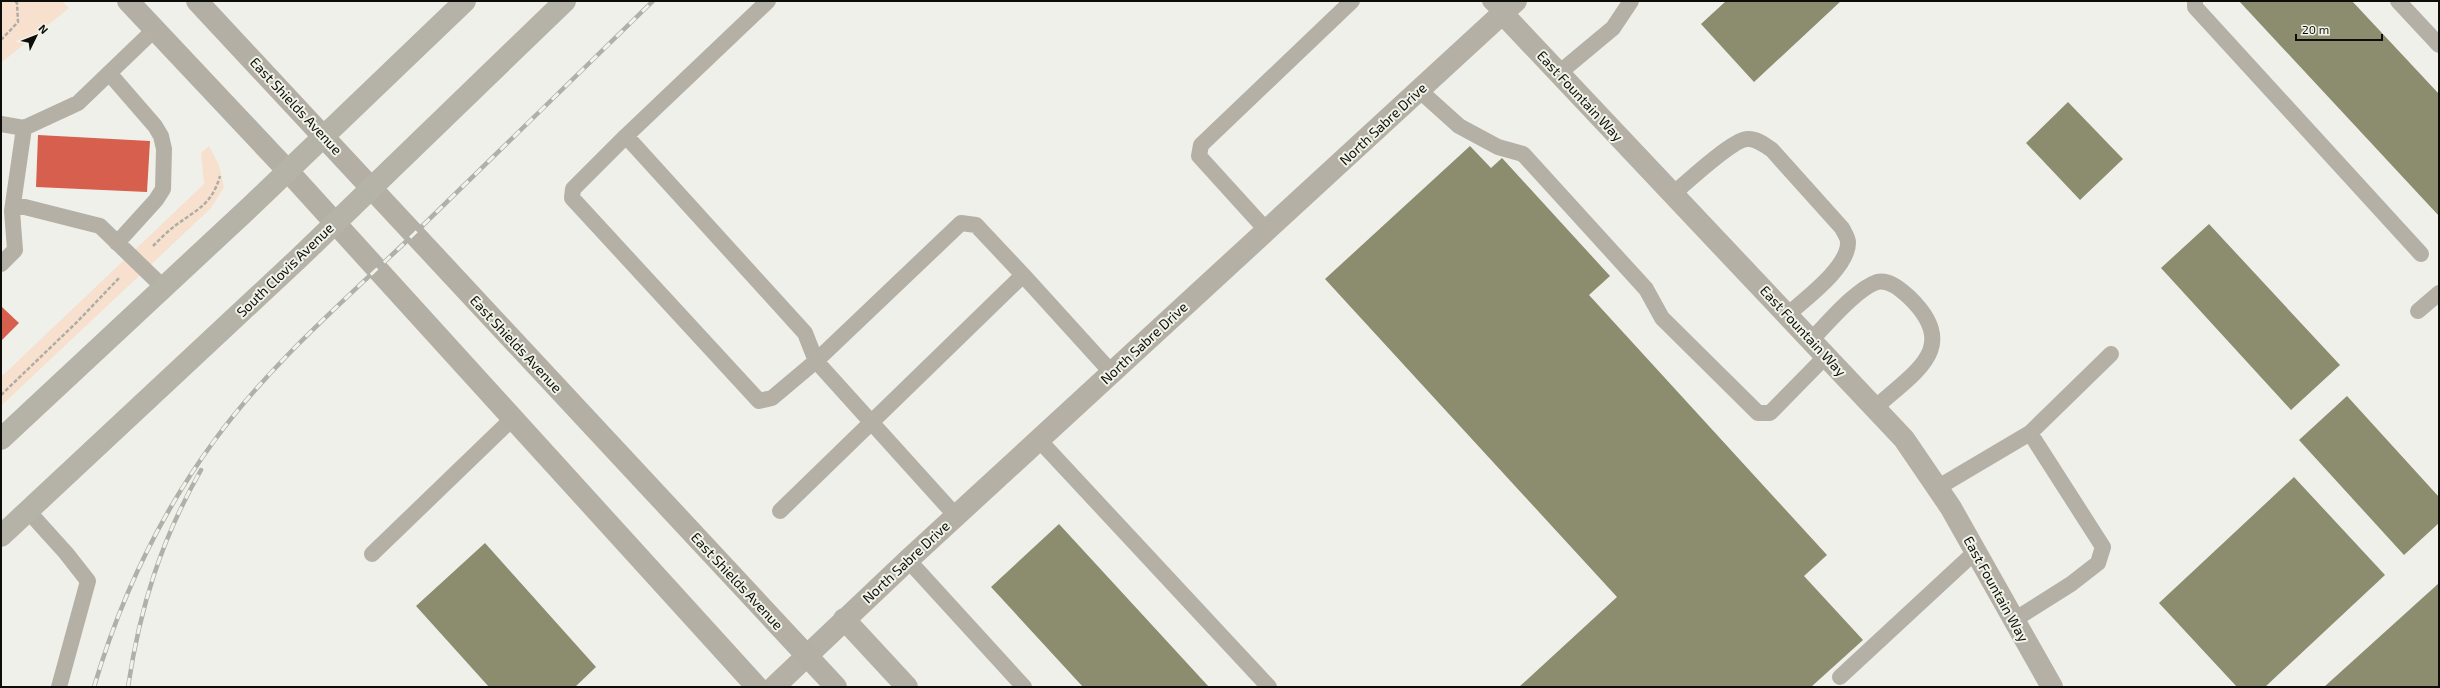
<svg xmlns="http://www.w3.org/2000/svg" width="2440" height="688" font-family="'Exo 2',sans-serif">
	<style>
		.green { fill: #f7e1ce }
		.shops { fill: #d6604d }
		.industry { fill: #8c8c6e }
		.lines { fill: none; stroke-linecap: round; stroke-linejoin: round }
		.path { stroke: #afaca5; stroke-width: 2.5; stroke-dasharray: 4 2; stroke-linecap: butt }
		.lane { stroke: #b4b0a6; stroke-width: 16 }
		.street { stroke: #b4b0a6; stroke-width: 22 }
		.secondary { stroke: #b4afa4; stroke-width: 22 }
		.primary { stroke: #b5b2a7; stroke-width: 22 }
		.rail-casing { stroke: #b0afa9; stroke-width: 4.5 }
		.rail { stroke: #f1f3e8; stroke-width: 3; stroke-dasharray: 9; stroke-linecap: butt }
		.labels { text-anchor: middle; stroke-width: 4; stroke-linejoin: round; paint-order: stroke }
		.street-label { font-size: 14px; fill: #0d0d0a; stroke: #f1f3e8 }
	</style>
	<rect width="100%" height="100%" fill="#f0f0eb"/>
	<path class="green" d="M1,1H62L69,8L1,63Z
		M209,146L219,165L224,187L211,208L1,406V377L204,184L201,153Z"/>
	<path class="shops" d="M38,135L150,141L147,192L36,187Z
		M2,307L19,323L1,341V308Z"/>
	<path class="industry" d="M1726,1H1841L1754,82L1701,24Z
		M2239,1H2352L2439,94V216Z
		M2068,102L2123,159L2080,200L2026,143Z
		M1470,146L1491,168L1502,158L1610,276L1589,295L1827,555L1804,576L1863,640L1811,687H1519L1617,597L1325,279Z
		M2209,224L2340,365L2291,410L2161,268Z
		M2347,396L2439,497V523L2404,555L2299,440Z
		M2294,477L2385,575L2265,687H2237L2159,603Z
		M1059,524L1209,687H1083L991,587Z
		M485,543L596,667L575,687H489L416,606Z
		M2439,583V687H2324Z"/>
	<g class="lines">
		<path class="path" d="M1,40L18,22L17,3L15,1
			M153,246C160,239 168,231 176,225C198,209 212,204 220,176
			M1,395L77,322L120,277"/>
		<path class="lane" d="M768,1L626,136L805,333L816,361L956,516
			M1490,1L1503,14
			M2195,1V7L2421,254
			M2398,1L2439,45
			M109,73L155,126L161,136L164,149L163,189L156,200L117,243
			M1559,73L1613,28L1631,1
			M1419,90L1459,126L1498,147L1523,154L1646,289L1662,318L1758,413H1770L1826,356
			M1,124L24,128
			M626,136L573,189L572,198L759,401L772,398L816,361L961,223L976,225L1023,275L780,511
			M1673,194C1687,182 1732,140 1747,139C1756,138 1765,145 1772,150L1842,228C1844,232 1848,238 1848,242C1849,267 1805,299 1787,315
			M13,204L100,226L164,288
			M1267,231L1199,156L1201,145L1352,1
			M1,264L15,250L12,211L24,128L78,103L155,29
			M1023,275L1112,373
			M2418,311L2439,293
			M1811,340C1827,324 1856,289 1877,282C1889,279 1901,290 1909,297C1962,348 1914,372 1875,408
			M1039,440L1269,687
			M1937,488L2030,433L2111,354
			M28,511L66,553L88,581L59,687
			M372,554L512,419
			M908,560L1024,687
			M2014,620L2071,584L2098,563L2103,547L2030,433
			M1840,677L1975,552"/>
		<path class="street" d="M1503,14L1904,439L1951,508L2052,687
			M844,619L907,687
			M774,687L908,560L1516,1"/>
		<path class="secondary" d="M128,1L287,170L757,687
			M197,1L836,687"/>
		<path class="primary" d="M1,439L251,206L465,1
			M1,536L300,257L565,1"/>
		<defs>
			<path id="rail" d="M94,687C120,599 159,516 214,441C270,364 345,300 414,234C494,156 573,79 653,1
				M128,687C140,607 161,540 201,470"/>
		</defs>
		<use href="#rail" class="rail-casing"/>
		<use href="#rail" class="rail"/>
	</g>
	<g class="labels">
		<g class="street-label">
			<text transform="translate(1580 96) rotate(47)" y="5">East Fountain Way</text>
			<text transform="translate(296 106) rotate(47)" y="5">East Shields Avenue</text>
			<text transform="translate(1383 124) rotate(-43)" y="5">North Sabre Drive</text>
			<text transform="translate(285 270) rotate(-44)" y="5">South Clovis Avenue</text>
			<text transform="translate(1803 331) rotate(47)" y="5">East Fountain Way</text>
			<text transform="translate(1144 343) rotate(-43)" y="5">North Sabre Drive</text>
			<text transform="translate(516 344) rotate(47)" y="5">East Shields Avenue</text>
			<text transform="translate(906 562) rotate(-43)" y="5">North Sabre Drive</text>
			<text transform="translate(737 581) rotate(47)" y="5">East Shields Avenue</text>
			<text transform="translate(1996 589) rotate(61)" y="5">East Fountain Way</text>
		</g>
	</g>
	<rect width="2440" height="688" fill="none" stroke="#0d0d0a" stroke-width="4"/>
	<g transform="translate(36 36) rotate(47)" stroke="#f1f3e8" stroke-width="3" paint-order="stroke">
	<path d="M0-3L7 15L0 10L-7 15Z" fill="#0d0d0a"/>
	<text y="-6" font-size="11" font-weight="bold" text-anchor="middle" fill="#0d0d0a">N</text>
	</g>
	<path d="M2296 34v6h86v-6" fill="none" stroke="#0d0d0a" stroke-width="2"/>
	<text x="2302" y="34" font-size="12" fill="#0d0d0a" stroke="#f1f3e8" stroke-width="3" paint-order="stroke">20 m</text>
</svg>
